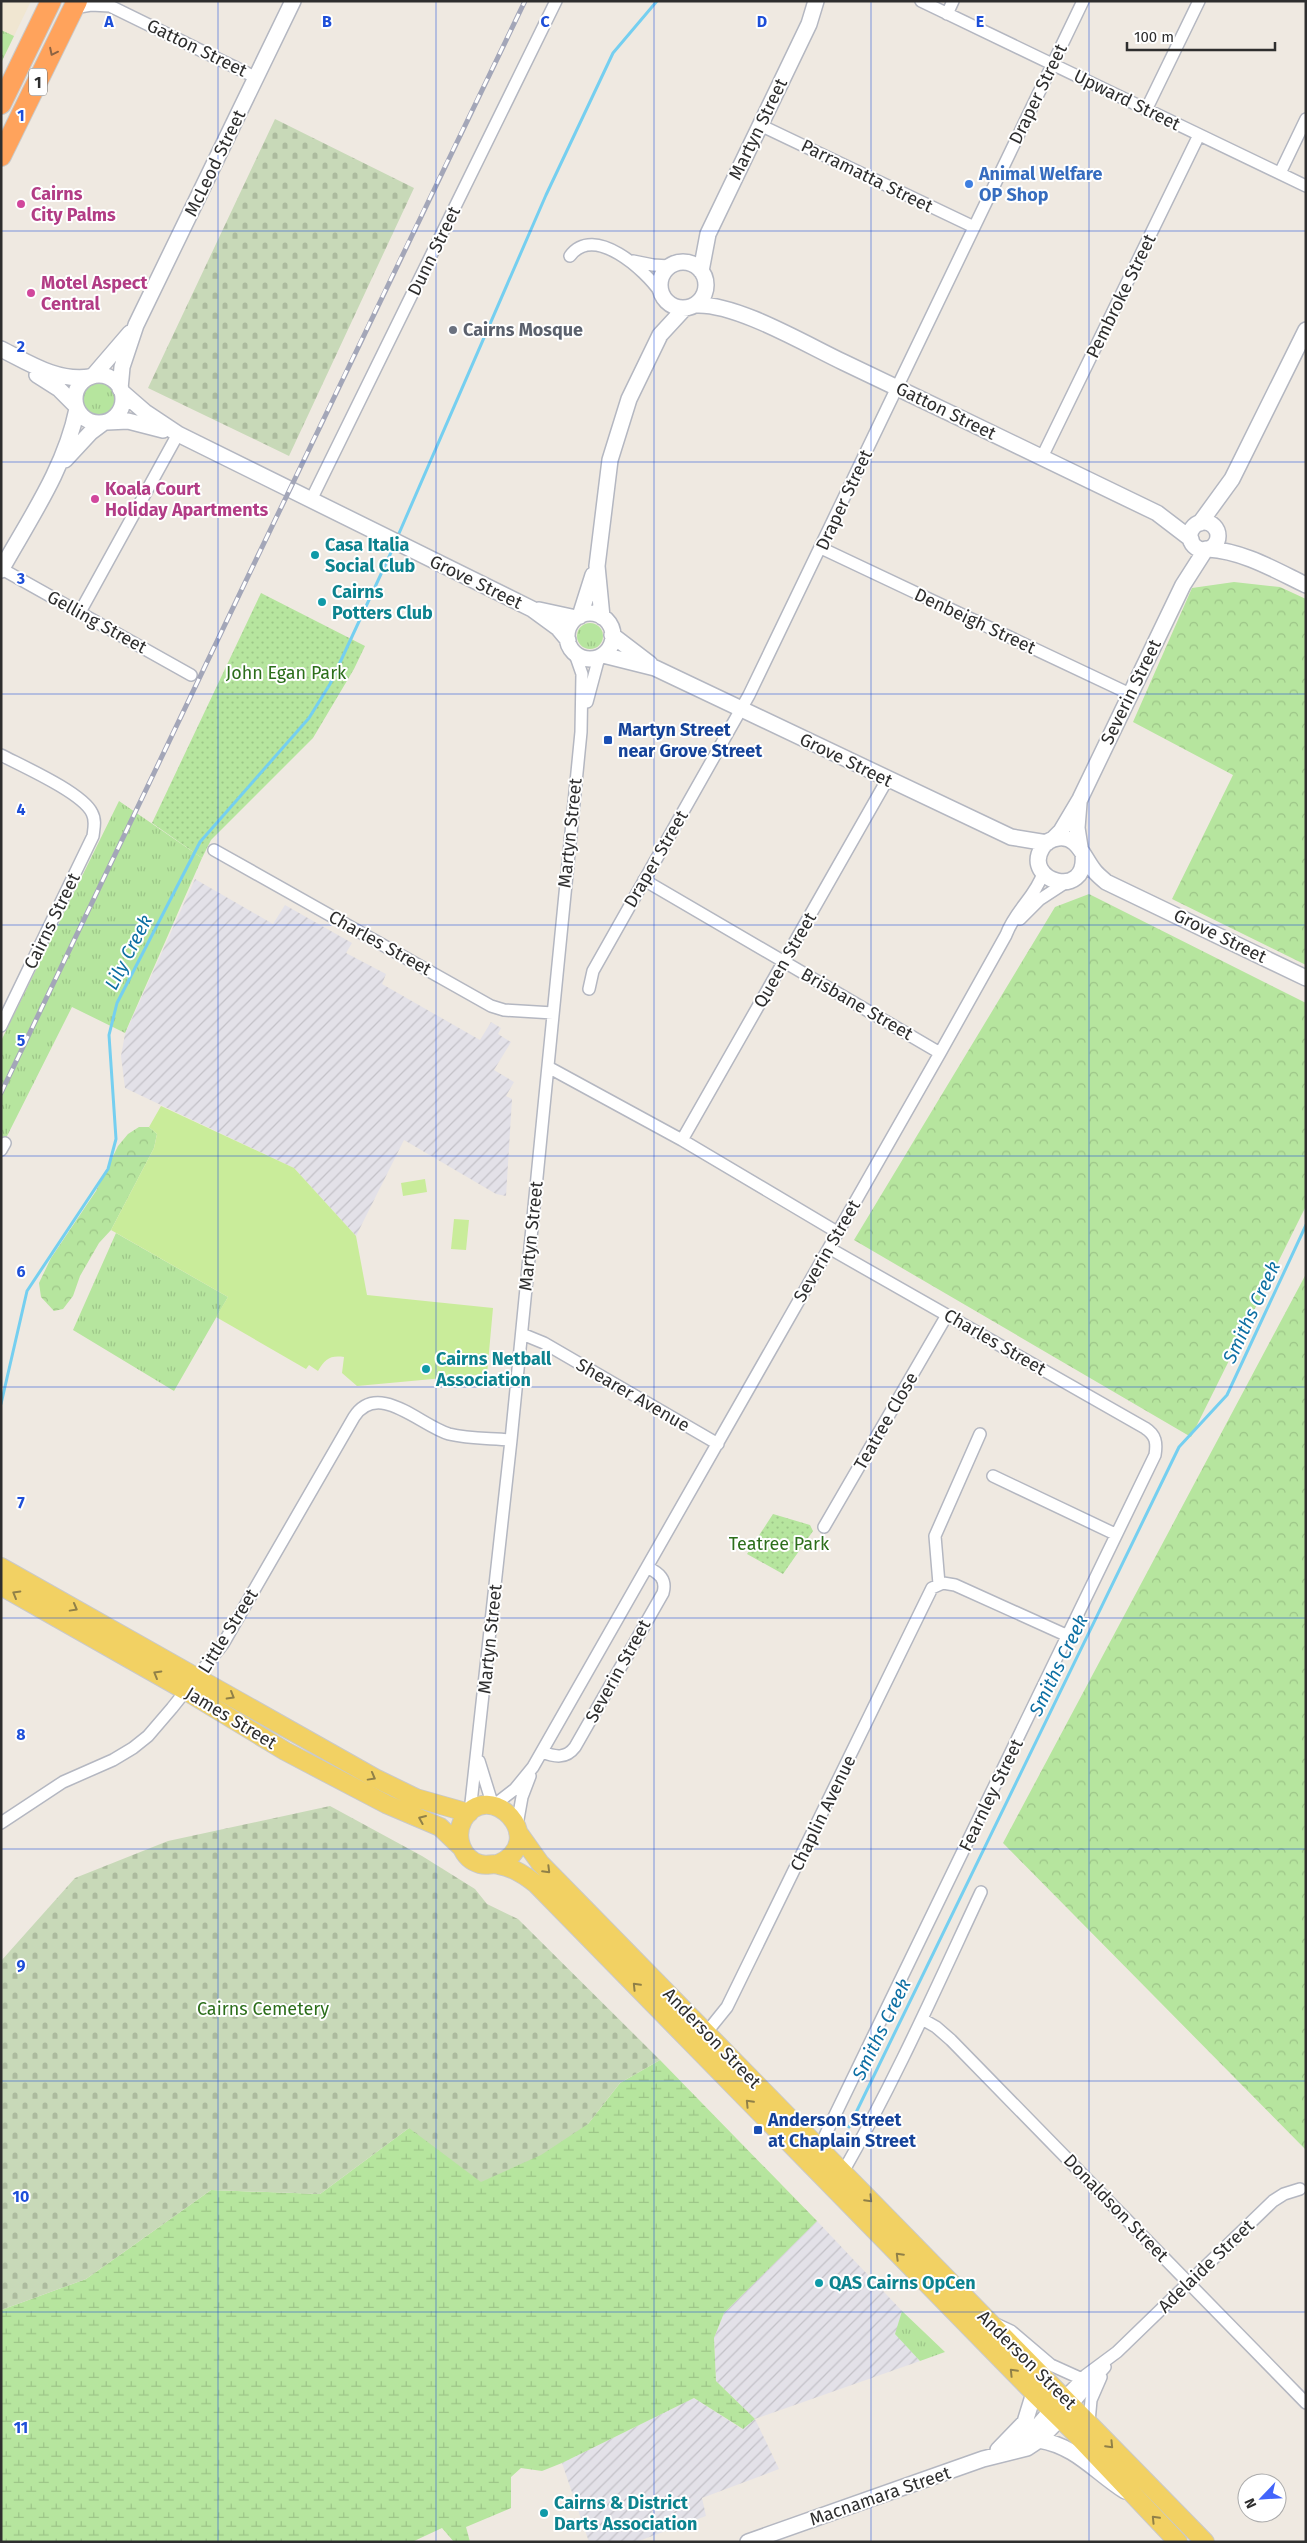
<svg xmlns="http://www.w3.org/2000/svg" width="1307" height="2543" font-family="'Fira Sans',sans-serif">
	<style>
		.industrial { fill: url(#industrial-furrows) }
		.education { fill: #f0e6d1 }
		.grass { fill: url(#grass-tufts) }
		.forest { fill: url(#forest-crowns) }
		.wetland { fill: url(#wetland-marsh) }
		.cemetery { fill: url(#cemetery-stones) }
		.park { fill: url(#park-dots) }
		.pitch { fill: #c9ec9a }
		.lines { fill: none; stroke-linecap: round; stroke-linejoin: round }
		.stream { stroke: #75cff0; stroke-width: 3 }
		.street-casing { stroke: #b4b7c1; stroke-width: 14 }
		.secondary-casing { stroke: #b4b7c1; stroke-width: 18 }
		.primary-casing { stroke: #c9c9c9; stroke-width: 20 }
		.highway-casing { stroke: #c9c9c9; stroke-width: 22 }
		.street { stroke: #fff; stroke-width: 11 }
		.secondary { stroke: #fff; stroke-width: 15 }
		.primary { stroke: #f2d163; stroke-width: 18 }
		.highway { stroke: #ffa35c; stroke-width: 20 }
		.rail-casing { stroke: #a3a6b8; stroke-width: 5 }
		.rail { stroke: #fff; stroke-width: 3; stroke-dasharray: 9; stroke-linecap: butt }
		.oneway { stroke: #8c6343 }
		.oneway2 { stroke: #908048 }
		.grid { fill: none; stroke: #1d4ed8; stroke-width: 1; stroke-opacity: 0.55 }
		.shop-dot { fill: #3f7fe0; stroke: #fff; stroke-width: 2 }
		.hotel-dot { fill: #d1479c; stroke: #fff; stroke-width: 2 }
		.worship-dot { fill: #6b7280; stroke: #fff; stroke-width: 2 }
		.culture-dot { fill: #0f9aa8; stroke: #fff; stroke-width: 2 }
		.transit-dot { fill: #1a4fb4; stroke: #fff; stroke-width: 2 }
		.labels { text-anchor: middle; stroke-width: 4; stroke-linejoin: round; paint-order: stroke }
		.shield { fill: #fff; stroke: #6d6d6d; stroke-width: 1 }
		.shield-label { font-size: 16px; font-weight: bold; fill: #2e2e2e }
		.street-label { font-size: 18px; fill: #2e2e2e; stroke: #fff }
		.shop-label { font-size: 18px; font-weight: bold; fill: #366cbe; stroke: #fff; text-anchor: start }
		.hotel-label { font-size: 18px; font-weight: bold; fill: #b23c85; stroke: #fff; text-anchor: start }
		.worship-label { font-size: 18px; font-weight: bold; fill: #5b616d; stroke: #fff; text-anchor: start }
		.culture-label { font-size: 18px; font-weight: bold; fill: #0d838f; stroke: #fff; text-anchor: start }
		.park-label { font-size: 18px; fill: #2c6e1b; stroke: #fff }
		.transit-label { font-size: 18px; font-weight: bold; fill: #164399; stroke: #fff; text-anchor: start }
		.water-label { font-size: 19px; font-style: italic; fill: #0d6fa3; stroke: #fff }
		.grid-label { font-size: 16px; text-anchor: middle; font-weight: bold; fill: #1d4ed8; stroke: #fff; stroke-width: 4; stroke-linejoin: round; paint-order: stroke }
	</style>
	<defs>
		<pattern id="industrial-furrows" width="10" height="10" patternUnits="userSpaceOnUse" patternTransform="scale(1.25)"><rect width="10" height="10" fill="#e3e1e8"/><path d="M-1 1l2-2M0 10L10 0M9 11l2-2" fill="none" stroke="#c3c1c7"/></pattern>
		<pattern id="grass-tufts" width="24" height="20" patternUnits="userSpaceOnUse" patternTransform="scale(1.25)"><rect width="24" height="20" fill="#b6e59e"/><path d="M3 7l-1-3M5 7V3M7 7l1-3M15 17l-1-3M17 17v-4M19 17l1-3" fill="none" stroke="#9dc588"/></pattern>
		<pattern id="forest-crowns" width="20" height="18" patternUnits="userSpaceOnUse" patternTransform="scale(1.25)"><rect width="20" height="18" fill="#b6e59e"/><path d="M2 6a3 3 0 1 1 6 0M12 15a3 3 0 1 1 6 0" fill="none" stroke="#9dc588"/></pattern>
		<pattern id="wetland-marsh" width="20" height="14" patternUnits="userSpaceOnUse" patternTransform="scale(1.25)"><rect width="20" height="14" fill="#b6e59e"/><path d="M1 5h8M5 5V1M11 12h8M15 12V8" fill="none" stroke="#9dc588"/></pattern>
		<pattern id="cemetery-stones" width="16" height="16" patternUnits="userSpaceOnUse" patternTransform="scale(1.25)"><rect width="16" height="16" fill="#c8d9b8"/><path d="M2 7V4a2 2 0 0 1 4 0v3zM10 15v-3a2 2 0 0 1 4 0v3z" fill="#acbb9e"/></pattern>
		<pattern id="park-dots" width="8" height="8" patternUnits="userSpaceOnUse" patternTransform="scale(1.25)"><rect width="8" height="8" fill="#b6e59e"/><path d="M2 2h.1M6 6h.1" fill="none" stroke="#9dc588" stroke-width="1.8" stroke-linecap="round"/></pattern>
	</defs>
	<rect width="100%" height="100%" fill="#efe9e1"/>
	<path class="industrial" d="M195,879L273,924L285,905L352,943L346,953L386,974L382,984L480,1040L491,1022L501,1028L498,1034L511,1042L494,1070L514,1082L506,1096L512,1099L506,1196L496,1194L404,1140L356,1236L294,1168L125,1088L121,1056L125,1034Z
		M817,2221L902,2311L896,2334L920,2361L755,2419L779,2469L702,2498L706,2516L636,2542H589L562,2463L694,2398L742,2429L755,2419L716,2381L714,2338L724,2313Z"/>
	<path class="education" d="M1,1H31L1,63Z"/>
	<path class="grass" d="M1,30L14,36L1,63Z
		M82 399a17 17 0 1 1 34 0a17 17 0 1 1-34 0Z
		M577 636a13 13 0 1 1 26 0a13 13 0 1 1-26 0Z
		M119,801L202,858L125,1033L72,1007L1,1148V1041Z
		M116,1233L228,1297L174,1391L73,1330Z
		M902,2311L945,2352L920,2361L895,2334Z"/>
	<path class="forest" d="M1234,582L1280,587L1306,599V965L1172,899L1233,775L1133,722L1192,588Z
		M1089,894L1306,1003V1206L1191,1437L854,1240L1055,907Z
		M139,1127H149L157,1134L154,1148L111,1230L99,1243L80,1276L73,1296L63,1309L54,1311L41,1297L39,1283L51,1258L96,1191L118,1146L128,1134Z
		M1306,1274V2150L1003,1843Z"/>
	<path class="wetland" d="M660,2060L817,2221L724,2313L714,2338L716,2381L755,2419L743,2429L694,2398L562,2463L542,2471L521,2468L511,2477V2508L466,2527L470,2542H454L442,2528L412,2542H1V2310L86,2279L211,2190L320,2194L409,2128L588,2124L620,2083Z"/>
	<path class="cemetery" d="M275,119L414,188L289,456L148,388Z
		M330,1806L422,1856L475,1889L487,1904L518,1919L660,2060L620,2083L588,2124L541,2155L481,2182L409,2128L320,2194L211,2190L86,2279L1,2310V1961L75,1878L168,1841Z"/>
	<path class="park" d="M261,593L365,646L354,669L313,738L211,840L202,858L152,823Z
		M773,1514L810,1525L813,1531L783,1574L747,1554Z"/>
	<path class="pitch" d="M161,1106L294,1168L356,1236L367,1295L493,1308L487,1374L357,1386L342,1373L344,1357C330,1355 325,1359 318,1371L309,1365L306,1369L216,1317L228,1297L111,1230L154,1148L157,1134L149,1127Z
		M425,1179L427,1192L403,1196L401,1183Z
		M454,1219L469,1220L466,1250L451,1249Z"/>
	<g class="lines">
		<path class="stream" d="M397,538L546,195L613,53L657,1
			M1,1404L27,1291L108,1169L116,1139L109,1035L117,1003L200,842L309,718L330,684L394,546
			M849,2127L1179,1447L1227,1395L1306,1225"/>
		<defs>
			<path id="street" d="M105,1L110,6L257,78
				M921,1L1306,186
				M74,8L91,5L110,6
				M947,14L953,1
				M1146,110L1199,1
				M760,125L974,227
				M1280,173L1306,119
				M570,256C594,223 646,271 660,292
				M633,261L653,265L669,266
				M1042,457L1199,135
				M311,500L556,1
				M821,548L1130,694
				M2,569L191,675
				M80,612L178,434
				M587,702L599,657
				M1,755C22,766 83,793 92,813C96,820 94,828 93,836L1,1026
				M214,850L491,1006L504,1010L553,1013
				M644,880L940,1053
				M1020,919L1039,900L1065,883
				M589,989L593,971L749,695L1083,1
				M548,1067L682,1140L837,1232
				M682,1140L887,780
				M1,1150L5,1143
				M522,1334L544,1343L718,1444
				M993,1476L1115,1534
				M824,1527L947,1315
				M939,1584L935,1536L980,1434
				M542,1752C555,1757 566,1759 575,1747L663,1593C667,1579 659,1573 647,1567
				M479,1761L493,1806
				M493,1806L515,1789L533,1767L940,1053L1006,935C1015,910 1036,896 1043,873
				M470,1812L511,1440L581,732L582,674L575,654
				M1,1823L63,1782L113,1760L133,1748L148,1736L172,1708L223,1644L354,1417C378,1380 421,1426 449,1434C469,1439 491,1438 511,1440
				M517,1825L522,1797L530,1776
				M922,2019L936,2027L951,2040L1306,2403
				M702,2038L727,2007L932,1588L943,1583L955,1585L1068,1636
				M819,2148L1155,1455C1157,1443 1156,1435 1145,1428L829,1248
				M843,2172C895,2081 937,1986 981,1892
				M996,2324L1011,2331L1051,2365L1082,2379
				M1064,2397L1086,2375L1117,2352L1273,2201L1284,2194L1300,2189
				M1072,2405L1105,2367
				M1089,2422L1091,2400L1101,2377"/>
			<path id="secondary" d="M660 285a23 23 0 1 1 46 0a23 23 0 1 1-46 0Z
				M701,271L708,234L809,24L816,1
				M696,305C736,303 805,344 843,362C948,412 1052,462 1157,513L1191,539
				M1,349C29,363 57,382 90,377
				M75 399a24 24 0 1 1 48 0a24 24 0 1 1-48 0Z
				M37,375L59,389L75,405
				M93,376L130,333
				M120,389L122,367L136,325L293,1
				M122,392L145,412L178,434L532,609L558,628L568,640
				M107,422L128,421L163,430
				M65,460L91,432L103,423
				M1190 536a14 14 0 1 1 28 0a14 14 0 1 1-28 0Z
				M1200,523L1232,479L1306,330
				M1208,549C1243,551 1275,570 1306,585
				M1,570C30,518 65,468 77,409
				M539,610L576,618
				M567 636a23 23 0 1 1 46 0a23 23 0 1 1-46 0Z
				M580,616L593,575
				M602,617L597,566L610,460L629,399L660,335L684,309
				M612,635L650,664
				M603,655L655,668L1011,837L1047,843
				M1079,803L1077,828L1080,847
				M1053,839L1061,831L1080,799L1183,585L1206,549
				M1083,854C1088,901 1022,881 1042,848C1045,843 1051,839 1058,838C1077,835 1083,856 1093,869C1096,874 1102,878 1106,882L1306,978
				M1039,2440C1076,2446 1095,2472 1125,2491
				M1020,2441L1031,2434L1058,2403
				M998,2450L1025,2422L1034,2393
				M748,2542L983,2459L1027,2448L1039,2440L1067,2411"/>
			<path id="primary" d="M1,1567L375,1778L416,1798L469,1813
				M1,1586L186,1691L285,1751L386,1804L440,1827L461,1847
				M518,1832L540,1863L1205,2542
				M498,1864C551,1841 489,1775 463,1820C454,1837 462,1859 480,1864C487,1866 493,1863 499,1865C512,1867 526,1876 536,1884L1034,2393L1074,2432L1178,2542"/>
			<path id="highway" d="M1,104L51,1
				M1,156L77,1"/>
		</defs>
		<use href="#street" class="street-casing"/>
		<use href="#secondary" class="secondary-casing"/>
		<use href="#primary" class="primary-casing"/>
		<use href="#highway" class="highway-casing"/>
		<use href="#street" class="street"/>
		<use href="#secondary" class="secondary"/>
		<use href="#primary" class="primary"/>
		<use href="#highway" class="highway"/>
		<defs>
			<path id="rail" d="M1,1093C175,729 349,364 525,1"/>
		</defs>
		<use href="#rail" class="rail-casing"/>
		<use href="#rail" class="rail"/>
	</g>
	<defs><path id="oneway-chevron" d="M-2-3.5L2.5 0L-2 3.5" fill="none" stroke-width="1.6" stroke-linecap="round" stroke-linejoin="round" transform="scale(1.25)"/></defs>
	<use class="oneway" href="#oneway-chevron" transform="translate(53 52) rotate(116)"/>
	<g class="oneway2">
		<use href="#oneway-chevron" transform="translate(16 1594) rotate(-150)"/>
		<use href="#oneway-chevron" transform="translate(74 1608) rotate(29)"/>
		<use href="#oneway-chevron" transform="translate(157 1674) rotate(-150)"/>
		<use href="#oneway-chevron" transform="translate(231 1696) rotate(30)"/>
		<use href="#oneway-chevron" transform="translate(372 1777) rotate(29)"/>
		<use href="#oneway-chevron" transform="translate(422 1819) rotate(-157)"/>
		<use href="#oneway-chevron" transform="translate(547 1870) rotate(45)"/>
		<use href="#oneway-chevron" transform="translate(636 1986) rotate(-134)"/>
		<use href="#oneway-chevron" transform="translate(749 2103) rotate(-134)"/>
		<use href="#oneway-chevron" transform="translate(869 2199) rotate(46)"/>
		<use href="#oneway-chevron" transform="translate(899 2256) rotate(-135)"/>
		<use href="#oneway-chevron" transform="translate(1013 2372) rotate(-134)"/>
		<use href="#oneway-chevron" transform="translate(1110 2445) rotate(46)"/>
		<use href="#oneway-chevron" transform="translate(1155 2519) rotate(-134)"/>
	</g>
	<path class="grid" d="M218,1V2542M436,1V2542M654,1V2542M871,1V2542M1089,1V2542M1,231H1306M1,462H1306M1,694H1306M1,925H1306M1,1156H1306M1,1387H1306M1,1618H1306M1,1849H1306M1,2081H1306M1,2312H1306"/>
	<circle class="shop-dot" cx="969" cy="184" r="5"/>
	<g class="hotel-dot">
		<circle cx="21" cy="204" r="5"/>
		<circle cx="31" cy="293" r="5"/>
		<circle cx="95" cy="499" r="5"/>
	</g>
	<circle class="worship-dot" cx="453" cy="330" r="5"/>
	<g class="culture-dot">
		<circle cx="315" cy="555" r="5"/>
		<circle cx="322" cy="602" r="5"/>
		<circle cx="426" cy="1369" r="5"/>
		<circle cx="819" cy="2283" r="5"/>
		<circle cx="544" cy="2513" r="5"/>
	</g>
	<g class="transit-dot">
		<rect x="603" y="735" width="10" height="10" rx="2.5"/>
		<rect x="753" y="2125" width="10" height="10" rx="2.5"/>
	</g>
	<g class="labels">
		<rect class="shield" x="29" y="68.5" width="18" height="27" rx="4"/>
		<g class="shield-label">
			<text x="38" y="88">1</text>
		</g>
		<g class="street-label">
			<text transform="translate(197 48) rotate(26)" y="6">Gatton Street</text>
			<text transform="translate(1038 94) rotate(-64)" y="6">Draper Street</text>
			<text transform="translate(1127 100) rotate(26)" y="6">Upward Street</text>
			<text transform="translate(758 129) rotate(-64)" y="6">Martyn Street</text>
			<text transform="translate(215 163) rotate(-64)" y="6">McLeod Street</text>
			<text transform="translate(867 176) rotate(26)" y="6">Parramatta Street</text>
			<text transform="translate(434 251) rotate(-64)" y="6">Dunn Street</text>
			<text transform="translate(1121 296) rotate(-64)" y="6">Pembroke Street</text>
			<text transform="translate(946 411) rotate(26)" y="6">Gatton Street</text>
			<text transform="translate(844 500) rotate(-65)" y="6">Draper Street</text>
			<text transform="translate(476 582) rotate(26)" y="6">Grove Street</text>
			<text transform="translate(975 621) rotate(25)" y="6">Denbeigh Street</text>
			<text transform="translate(97 622) rotate(29)" y="6">Gelling Street</text>
			<text transform="translate(1131 692) rotate(-64)" y="6">Severin Street</text>
			<text transform="translate(846 760) rotate(26)" y="6">Grove Street</text>
			<text transform="translate(570 833) rotate(-84)" y="6">Martyn Street</text>
			<text transform="translate(656 859) rotate(-60)" y="6">Draper Street</text>
			<text transform="translate(52 921) rotate(-64)" y="6">Cairns Street</text>
			<text transform="translate(1220 936) rotate(26)" y="6">Grove Street</text>
			<text transform="translate(380 943) rotate(29)" y="6">Charles Street</text>
			<text transform="translate(785 960) rotate(-60)" y="6">Queen Street</text>
			<text transform="translate(857 1004) rotate(30)" y="6">Brisbane Street</text>
			<text transform="translate(531 1236) rotate(-84)" y="6">Martyn Street</text>
			<text transform="translate(827 1251) rotate(-60)" y="6">Severin Street</text>
			<text transform="translate(995 1342) rotate(30)" y="6">Charles Street</text>
			<text transform="translate(633 1395) rotate(30)" y="6">Shearer Avenue</text>
			<text transform="translate(886 1421) rotate(-60)" y="6">Teatree Close</text>
			<text transform="translate(228 1631) rotate(-58)" y="6">Little Street</text>
			<text transform="translate(490 1639) rotate(-84)" y="6">Martyn Street</text>
			<text transform="translate(618 1671) rotate(-61)" y="6">Severin Street</text>
			<text transform="translate(231 1718) rotate(31)" y="6">James Street</text>
			<text transform="translate(991 1795) rotate(-64)" y="6">Fearnley Street</text>
			<text transform="translate(823 1813) rotate(-64)" y="6">Chaplin Avenue</text>
			<text transform="translate(712 2038) rotate(46)" y="6">Anderson Street</text>
			<text transform="translate(1116 2208) rotate(46)" y="6">Donaldson Street</text>
			<text transform="translate(1206 2266) rotate(-44)" y="6">Adelaide Street</text>
			<text transform="translate(1027 2360) rotate(45)" y="6">Anderson Street</text>
			<text transform="translate(880 2496) rotate(-19)" y="6">Macnamara Street</text>
		</g>
		<g class="shop-label">
			<text x="979" y="180">Animal Welfare<tspan x="979" dy="21">OP Shop</tspan></text>
		</g>
		<g class="hotel-label">
			<text x="31" y="200">Cairns<tspan x="31" dy="21">City Palms</tspan></text>
			<text x="41" y="289">Motel Aspect<tspan x="41" dy="21">Central</tspan></text>
			<text x="105" y="495">Koala Court<tspan x="105" dy="21">Holiday Apartments</tspan></text>
		</g>
		<g class="worship-label">
			<text x="463" y="336">Cairns Mosque</text>
		</g>
		<g class="culture-label">
			<text x="325" y="551">Casa Italia<tspan x="325" dy="21">Social Club</tspan></text>
			<text x="332" y="598">Cairns<tspan x="332" dy="21">Potters Club</tspan></text>
			<text x="436" y="1365">Cairns Netball<tspan x="436" dy="21">Association</tspan></text>
			<text x="829" y="2289">QAS Cairns OpCen</text>
			<text x="554" y="2509">Cairns &amp; District<tspan x="554" dy="21">Darts Association</tspan></text>
		</g>
		<g class="park-label">
			<text x="286" y="679">John Egan Park</text>
			<text x="779" y="1550">Teatree Park</text>
			<text x="263" y="2015">Cairns Cemetery</text>
		</g>
		<g class="transit-label">
			<text x="618" y="736">Martyn Street<tspan x="618" dy="21">near Grove Street</tspan></text>
			<text x="768" y="2126">Anderson Street<tspan x="768" dy="21">at Chaplain Street</tspan></text>
		</g>
		<g class="water-label">
			<text transform="translate(128 952) rotate(-63)" y="7">Lily Creek</text>
			<text transform="translate(1251 1312) rotate(-65)" y="7">Smiths Creek</text>
			<text transform="translate(1058 1665) rotate(-64)" y="7">Smiths Creek</text>
			<text transform="translate(881 2029) rotate(-64)" y="7">Smiths Creek</text>
		</g>
	</g>
	<g class="grid-label">
		<text x="109" y="27">A</text>
		<text x="327" y="27">B</text>
		<text x="545" y="27">C</text>
		<text x="762" y="27">D</text>
		<text x="980" y="27">E</text>
		<text x="21" y="121">1</text>
		<text x="21" y="352">2</text>
		<text x="21" y="584">3</text>
		<text x="21" y="815">4</text>
		<text x="21" y="1046">5</text>
		<text x="21" y="1277">6</text>
		<text x="21" y="1508">7</text>
		<text x="21" y="1740">8</text>
		<text x="21" y="1971">9</text>
		<text x="21" y="2202">10</text>
		<text x="21" y="2433">11</text>
	</g>
	<rect width="1307" height="2543" fill="none" stroke="#2e2e2e" stroke-width="5"/>
	<g transform="translate(1262 2498) rotate(245)"><circle r="24" fill="#ffffff" stroke="#ababab"/>
	<path d="M0-4L9 19L0 12L-9 19Z" fill="#4264fb"/>
	<text y="-8" font-size="14" font-weight="bold" text-anchor="middle" fill="#2e2e2e">N</text>
	</g>
	<path d="M1127 42v8h148v-8" fill="none" stroke="#2e2e2e" stroke-width="2.5"/>
	<text x="1134" y="42" font-size="15" fill="#2e2e2e" stroke="#ffffff" stroke-width="4" paint-order="stroke">100 m</text>
</svg>
